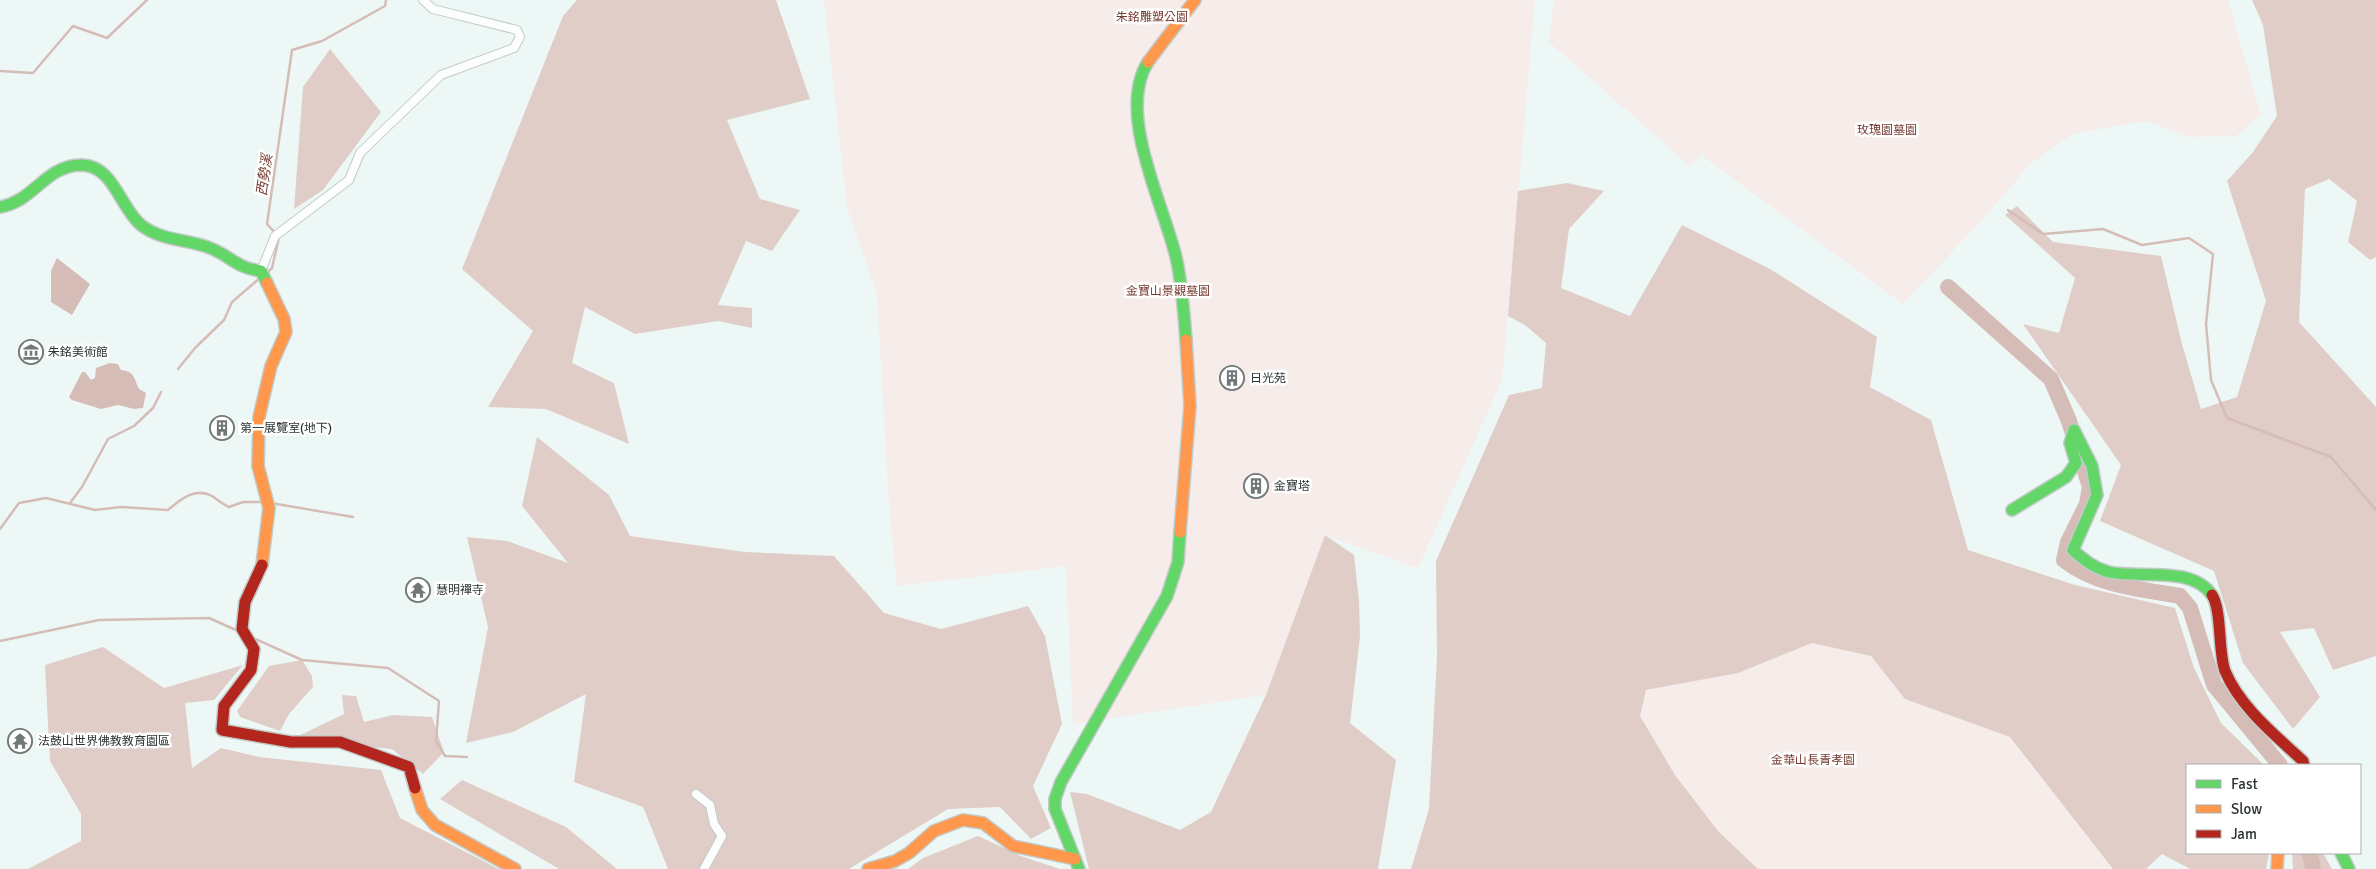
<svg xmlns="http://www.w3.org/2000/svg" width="2376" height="869" font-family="Signika,'Noto Sans TC',sans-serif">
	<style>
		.green { fill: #f6ece9 }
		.forest { fill: #e0cdc8 }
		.water { fill: #d6bcb6 }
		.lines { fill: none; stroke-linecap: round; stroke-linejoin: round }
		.stream { stroke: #d6bcb6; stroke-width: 2.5 }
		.river { stroke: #d6bcb6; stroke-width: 16 }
		.street-casing { stroke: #c2cac8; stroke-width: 10 }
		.fast-casing { stroke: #c2cac8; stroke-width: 14 }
		.slow-casing { stroke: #c2cac8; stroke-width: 14 }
		.jam-casing { stroke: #c2cac8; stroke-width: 14 }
		.street { stroke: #fcfefe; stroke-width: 8 }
		.fast { stroke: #63d668; stroke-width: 11 }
		.slow { stroke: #ff974d; stroke-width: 11 }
		.jam { stroke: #b3261e; stroke-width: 11 }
		.labels { text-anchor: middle; stroke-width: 5; stroke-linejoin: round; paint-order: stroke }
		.park-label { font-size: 12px; fill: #753c33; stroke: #fff }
		.poi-label { font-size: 12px; fill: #2c3433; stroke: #fff; text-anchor: start }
		.water-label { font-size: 14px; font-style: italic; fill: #773e35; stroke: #fff }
	</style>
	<rect width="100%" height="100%" fill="#edf8f6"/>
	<path class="green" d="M824,0H1535L1502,380L1418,568L1325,535L1266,695L1073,724L1066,566L897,586L889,505L877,295L847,207Z
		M1554,0H2228L2261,115L2236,136L2190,137L2146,121L2072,134L2029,165L1985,217L1903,304L1701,155L1690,166L1549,42Z
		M1812,643L1871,656L1905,699L2010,737L2113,869H1758L1718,831L1675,775L1640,716L1646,690L1738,673Z"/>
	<path class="forest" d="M577,0H776L810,99L727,120L760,199L800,210L772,251L746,241L718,305L752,308V328L718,321L635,334L585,307L572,363L614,383L629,444L546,409L488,407L533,331L462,269L563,16Z
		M2252,0H2376V257L2370,260L2348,242L2357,201L2329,179L2305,189L2299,322L2376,407V656L2333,670L2314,628L2280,632L2320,697L2293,729L2243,663L2214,571L2100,521L2121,465L2023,324L2059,333L2075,278L2005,215L2017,206L2053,242L2161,256L2182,344L2201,409L2237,397L2266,301L2227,181L2253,152L2277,116L2263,25Z
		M330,49L381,112L323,190L294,209L303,87Z
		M1567,183L1604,191L1569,229L1561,288L1630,316L1682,225L1770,269L1877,337L1870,387L1931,420L1968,550L2075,585L2175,608L2194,668L2221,723L2264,765H2187V853H2269L2266,869H2190L2162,854L2146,869H2113L2010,737L1905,699L1871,656L1812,643L1738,673L1646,690L1640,716L1675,775L1718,831L1758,869H1411L1429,809L1437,655L1436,561L1509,395L1542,388L1546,343L1525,325L1508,316L1518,191Z
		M537,437L609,495L630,536L745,552L834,556L884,613L941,629L1028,606L1045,636L1062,724L1033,786L1051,828L1031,839L1000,807L948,809L849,869H668L643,807L574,782L586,694L513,732L466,743L488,627L467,537L507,541L568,563L522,506Z
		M1325,535L1354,555L1359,601L1360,637L1350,723L1396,760L1378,869H1089L1070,792L1087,794L1180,830L1211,812L1266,695Z
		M103,647L164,688L243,665L214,700L185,703L192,768L221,748L259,757L381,770L400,818L499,869H28L81,841V814L50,761L45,665Z
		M302,660L312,676L313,687L289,714L280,731L240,717L237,711L269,666Z
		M342,695L356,696L364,722L393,715L432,717L444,752L423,774L392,749L292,739L344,714Z
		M462,780L566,827L617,869H559L440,799Z
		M978,836L1021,856L1060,869H908L923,858Z
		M2292,853H2323L2332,869H2293Z"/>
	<path class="water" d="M57,258L90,284L72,315L51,302V271Z
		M110,363L118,364L121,370C134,371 134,378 139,389L146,393L143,408L134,409L118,405L101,409L72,400L69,397L82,372H85L91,380L95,378L96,368Z"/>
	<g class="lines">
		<path class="stream" d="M0,71L33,73L73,26L107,38L147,0
			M2008,210L2043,234L2103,229L2142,245L2189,238L2213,254L2206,324L2211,380L2227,418L2331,457L2376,510
			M266,274L272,268L279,237L267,224L292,50L322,41L385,6L386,0
			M178,369L195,348L224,320L232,302L261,277
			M70,503L82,487L108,439L134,426L153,408L161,392
			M271,503L353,517
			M0,529L19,503L46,498L95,510L121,507L168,510C181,499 195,487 212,496C218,500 222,504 229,507L243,502H263
			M253,638L302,660L388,668L439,701L436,741L445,756L467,757
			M0,641L99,620L209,618L238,631"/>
		<path class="river" d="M1948,287L2051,379L2069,421L2090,487L2087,504L2068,542L2064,560C2097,586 2140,589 2180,596L2190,608L2214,685L2280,765
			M2310,853L2313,869"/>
		<defs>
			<path id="street" d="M261,271L275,236L349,180L360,153L441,75L514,48L520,37L517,30L433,9L423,0
				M696,794L710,805L714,824L722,836L704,869"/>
			<path id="fast" d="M1148,62C1116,112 1163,203 1176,257C1182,283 1184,313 1186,340
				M0,207C35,201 45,165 82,165C114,166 120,208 141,225C161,241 187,239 210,248C231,256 236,268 261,271L267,283
				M2012,510L2066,477L2076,463L2070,443L2074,430L2092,466L2097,495L2073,550C2084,560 2094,568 2109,572C2141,579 2191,565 2212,595
				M2341,853L2349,869
				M1079,869L1055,809V799L1061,782L1167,596L1178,562L1180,532"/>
			<path id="slow" d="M1148,62L1195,0
				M1180,532L1190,406L1186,340
				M262,565L269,508L258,466L259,417L271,366L286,332L284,319L267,283
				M415,788L422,810L435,825L515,869
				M868,869L895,861L909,853L934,831L963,820L983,823L1013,846L1075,859
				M2277,869L2278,853"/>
			<path id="jam" d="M262,565L245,602L242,629L254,649L251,670L224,706L222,730L291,742H340L409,767L415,788
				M2212,595C2222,610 2218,652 2225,671C2240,707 2275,735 2303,761L2304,765"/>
		</defs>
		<use href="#street" class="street-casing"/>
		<use href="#fast" class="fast-casing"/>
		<use href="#slow" class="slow-casing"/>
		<use href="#jam" class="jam-casing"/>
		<use href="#street" class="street"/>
		<use href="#fast" class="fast"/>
		<use href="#slow" class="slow"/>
		<use href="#jam" class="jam"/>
	</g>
	<defs>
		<symbol id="museum-ring" viewBox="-11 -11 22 22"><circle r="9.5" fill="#fff" stroke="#707977" stroke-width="1.5"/><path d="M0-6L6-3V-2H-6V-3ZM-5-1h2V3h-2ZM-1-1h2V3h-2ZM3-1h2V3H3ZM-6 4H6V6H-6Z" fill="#707977"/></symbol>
		<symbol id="building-ring" viewBox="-11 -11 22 22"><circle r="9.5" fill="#fff" stroke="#707977" stroke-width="1.5"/><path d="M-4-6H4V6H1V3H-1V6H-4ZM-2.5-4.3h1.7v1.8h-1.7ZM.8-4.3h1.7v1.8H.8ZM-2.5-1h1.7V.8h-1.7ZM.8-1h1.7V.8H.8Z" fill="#707977"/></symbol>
		<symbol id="temple-ring" viewBox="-11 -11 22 22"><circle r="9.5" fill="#fff" stroke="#707977" stroke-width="1.5"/><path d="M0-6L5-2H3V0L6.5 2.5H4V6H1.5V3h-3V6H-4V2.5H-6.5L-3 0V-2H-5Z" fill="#707977"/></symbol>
	</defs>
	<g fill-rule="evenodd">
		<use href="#museum-ring" x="17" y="338" width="28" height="28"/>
		<use href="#building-ring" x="1218" y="364" width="28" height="28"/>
		<use href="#building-ring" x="208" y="414" width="28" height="28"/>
		<use href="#building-ring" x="1242" y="472" width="28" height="28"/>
		<use href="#temple-ring" x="404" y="576" width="28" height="28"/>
		<use href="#temple-ring" x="6" y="727" width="28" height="28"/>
	</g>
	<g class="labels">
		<g class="park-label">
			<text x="1152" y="21">朱銘雕塑公園</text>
			<text x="1887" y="134">玫瑰園墓園</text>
			<text x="1168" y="295">金寶山景觀墓園</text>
			<text x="1813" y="764">金華山長青孝園</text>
		</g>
		<g class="poi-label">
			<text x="48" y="356">朱銘美術館</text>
			<text x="1250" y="382">日光苑</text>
			<text x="240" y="432">第一展覽室(地下)</text>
			<text x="1274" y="490">金寶塔</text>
			<text x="436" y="594">慧明禪寺</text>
			<text x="38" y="745">法鼓山世界佛教教育園區</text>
		</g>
		<g class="water-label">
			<text transform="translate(264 175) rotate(-82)" y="5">西勢溪</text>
		</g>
	</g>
	<rect x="2186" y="764" width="175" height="90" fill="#ffffff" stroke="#abaead"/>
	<rect x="2196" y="780" width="25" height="8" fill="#63d668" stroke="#abaead"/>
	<text x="2231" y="789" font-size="15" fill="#2c3433">Fast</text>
	<rect x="2196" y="805" width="25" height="8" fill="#ff974d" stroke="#abaead"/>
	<text x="2231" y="814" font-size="15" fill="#2c3433">Slow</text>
	<rect x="2196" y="830" width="25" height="8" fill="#b3261e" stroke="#abaead"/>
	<text x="2231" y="839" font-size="15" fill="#2c3433">Jam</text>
</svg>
